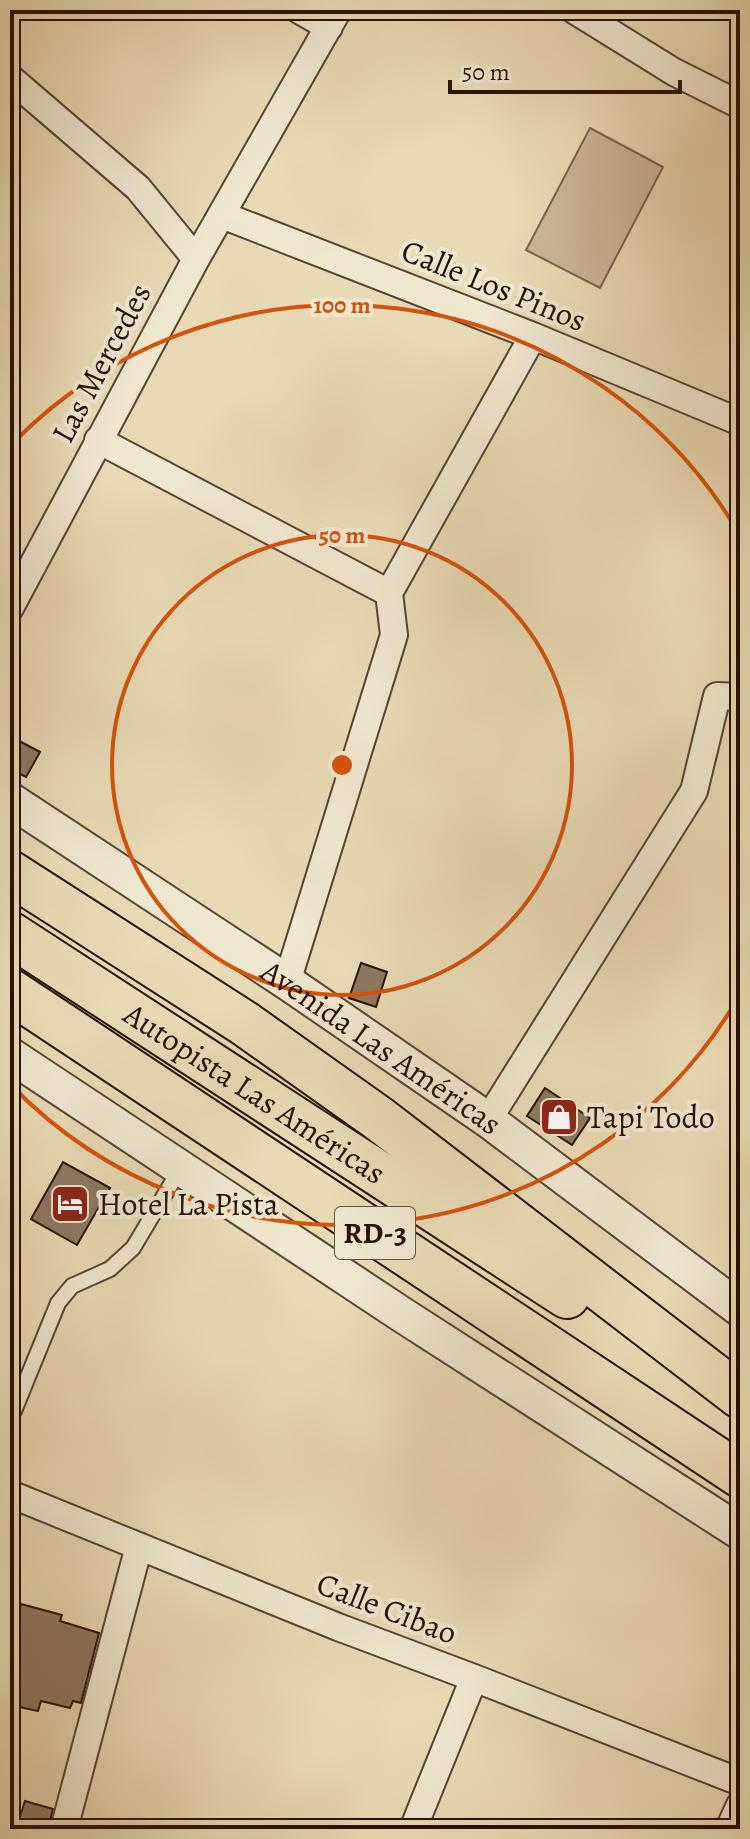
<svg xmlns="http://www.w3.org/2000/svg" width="750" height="1839" font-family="Alegreya,serif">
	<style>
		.green { fill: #c8b797; stroke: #78634e; stroke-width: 2 }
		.building { fill: #8c7961; stroke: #290f05; stroke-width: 2 }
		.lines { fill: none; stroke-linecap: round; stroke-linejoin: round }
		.service-casing { stroke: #594231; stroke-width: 18 }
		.minor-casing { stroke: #594231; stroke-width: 30 }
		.tertiary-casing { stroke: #594231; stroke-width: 38 }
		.motorway-casing { stroke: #290f05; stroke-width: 48 }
		.service { stroke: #f0e7cf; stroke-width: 14 }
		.minor { stroke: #f0e7cf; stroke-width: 26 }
		.tertiary { stroke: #f0e7cf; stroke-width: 34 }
		.motorway { stroke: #e8dab5; stroke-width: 44 }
		.ring { fill: none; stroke: #d5520b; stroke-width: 4 }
		.labels { text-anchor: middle; stroke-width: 8; stroke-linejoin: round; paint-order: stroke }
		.shield { fill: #f0e7cf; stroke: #655042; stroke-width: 2 }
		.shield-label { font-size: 30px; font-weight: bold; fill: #290f05 }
		.street-label { font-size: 32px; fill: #290f05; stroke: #f0e7cf }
		.poi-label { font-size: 32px; fill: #290f05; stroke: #f0e7cf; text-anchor: start }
		.centre { fill: #d5520b; stroke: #f0e7cf; stroke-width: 4 }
		.ring-label { font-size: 24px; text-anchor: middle; font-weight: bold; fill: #d5520b; stroke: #f0e7cf; stroke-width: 8; stroke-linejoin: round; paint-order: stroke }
	</style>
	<rect width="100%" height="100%" fill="#e8dab5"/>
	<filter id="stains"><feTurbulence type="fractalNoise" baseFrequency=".0025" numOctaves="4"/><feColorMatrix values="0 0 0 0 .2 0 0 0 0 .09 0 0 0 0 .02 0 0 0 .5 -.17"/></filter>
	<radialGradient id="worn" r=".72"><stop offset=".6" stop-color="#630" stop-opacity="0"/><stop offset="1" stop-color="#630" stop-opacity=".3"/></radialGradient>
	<path class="green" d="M590,128L663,167L600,288L526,250Z"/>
	<path class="building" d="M10,736L40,752L26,777L10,769Z
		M361,963L387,972L376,1007L349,998Z
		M545,1088L590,1118L572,1145L527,1116Z
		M63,1162L110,1188L77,1245L31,1219Z
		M21,1604L62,1615L60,1621L99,1633L81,1703L73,1701L70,1708L41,1701L38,1711L15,1706L19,1689L10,1687V1649Z
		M25,1801L53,1809L48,1829H16Z"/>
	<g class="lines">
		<defs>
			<path id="service" d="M14,1411L58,1303L72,1286L110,1269L133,1248L180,1169"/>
			<path id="minor" d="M299,10L329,27
				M574,10L674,72L740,105
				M10,78L138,188L196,259
				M222,215L533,336L740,422
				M98,440L389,593
				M10,608L196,259L338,10
				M287,982L394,635L389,593L533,336
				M488,1120L694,791L717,696L740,697
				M10,1494L338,1627L474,1678L740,1782
				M64,1829L139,1546
				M413,1829L474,1678
				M729,1829L740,1805"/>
			<g id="tertiary">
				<path id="s1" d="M10,800L287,982L488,1120L740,1309"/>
				<path d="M10,1055L401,1314L740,1532"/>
			</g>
			<g id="motorway">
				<path d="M10,873L244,1023L378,1118L740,1396"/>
				<path id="s2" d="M10,934L567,1296"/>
				<path d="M10,991L740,1475"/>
			</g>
		</defs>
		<use href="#service" class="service-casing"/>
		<use href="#minor" class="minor-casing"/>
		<use href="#tertiary" class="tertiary-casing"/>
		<use href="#motorway" class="motorway-casing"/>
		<use href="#service" class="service"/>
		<use href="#minor" class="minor"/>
		<use href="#tertiary" class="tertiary"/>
		<use href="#motorway" class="motorway"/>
	</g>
	<g class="ring">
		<circle cx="342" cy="765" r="230"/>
		<path d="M738 998A460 460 0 0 1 11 1085M11 445A460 460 0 0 1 738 532"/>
	</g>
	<defs>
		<symbol id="shop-square" viewBox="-11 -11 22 22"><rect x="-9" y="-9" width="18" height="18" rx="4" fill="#8f2418" stroke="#f0e7cf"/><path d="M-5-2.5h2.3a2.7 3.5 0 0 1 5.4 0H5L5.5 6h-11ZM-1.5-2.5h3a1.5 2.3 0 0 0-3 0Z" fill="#fff"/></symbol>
		<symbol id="hotel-square" viewBox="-11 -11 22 22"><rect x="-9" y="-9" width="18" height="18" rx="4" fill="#8f2418" stroke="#f0e7cf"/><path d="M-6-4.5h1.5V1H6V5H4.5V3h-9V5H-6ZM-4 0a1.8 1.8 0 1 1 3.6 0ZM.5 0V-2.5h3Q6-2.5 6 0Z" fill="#fff"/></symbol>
	</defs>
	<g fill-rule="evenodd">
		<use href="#shop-square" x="537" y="1095" width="44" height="44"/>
		<use href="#hotel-square" x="48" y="1182" width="44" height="44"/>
	</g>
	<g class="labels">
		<rect class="shield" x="335" y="1207" width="80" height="52" rx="6"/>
		<g class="shield-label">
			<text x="375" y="1243">RD-3</text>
		</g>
		<g class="street-label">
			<text transform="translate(494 285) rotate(22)" y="11">Calle Los Pinos</text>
			<text transform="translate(101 363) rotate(-62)" y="11">Las Mercedes</text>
			<text dy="11" stroke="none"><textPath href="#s1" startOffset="446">Avenida Las Américas</textPath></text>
			<text dy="11" stroke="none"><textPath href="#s2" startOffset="292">Autopista Las Américas</textPath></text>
			<text transform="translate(387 1608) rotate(21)" y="11">Calle Cibao</text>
		</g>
		<g class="poi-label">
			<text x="587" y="1128">Tapi Todo</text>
			<text x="98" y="1215">Hotel La Pista</text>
		</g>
	</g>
	<circle cx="342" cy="765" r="12" class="centre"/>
	<g class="ring-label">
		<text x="342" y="313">100 m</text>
		<text x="342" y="543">50 m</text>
	</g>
	<rect width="750" height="1839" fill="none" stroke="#e8dab5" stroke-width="40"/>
	<rect x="12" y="12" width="726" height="1815" fill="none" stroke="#290f05" stroke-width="4"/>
	<rect x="20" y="20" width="710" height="1799" fill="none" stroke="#290f05" stroke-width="2"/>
	<path d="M450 80v12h230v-12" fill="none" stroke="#290f05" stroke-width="4"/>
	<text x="462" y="80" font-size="24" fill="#290f05" stroke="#f0e7cf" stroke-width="6" paint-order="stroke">50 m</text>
	<rect width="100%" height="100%" filter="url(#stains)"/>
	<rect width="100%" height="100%" fill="url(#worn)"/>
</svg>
